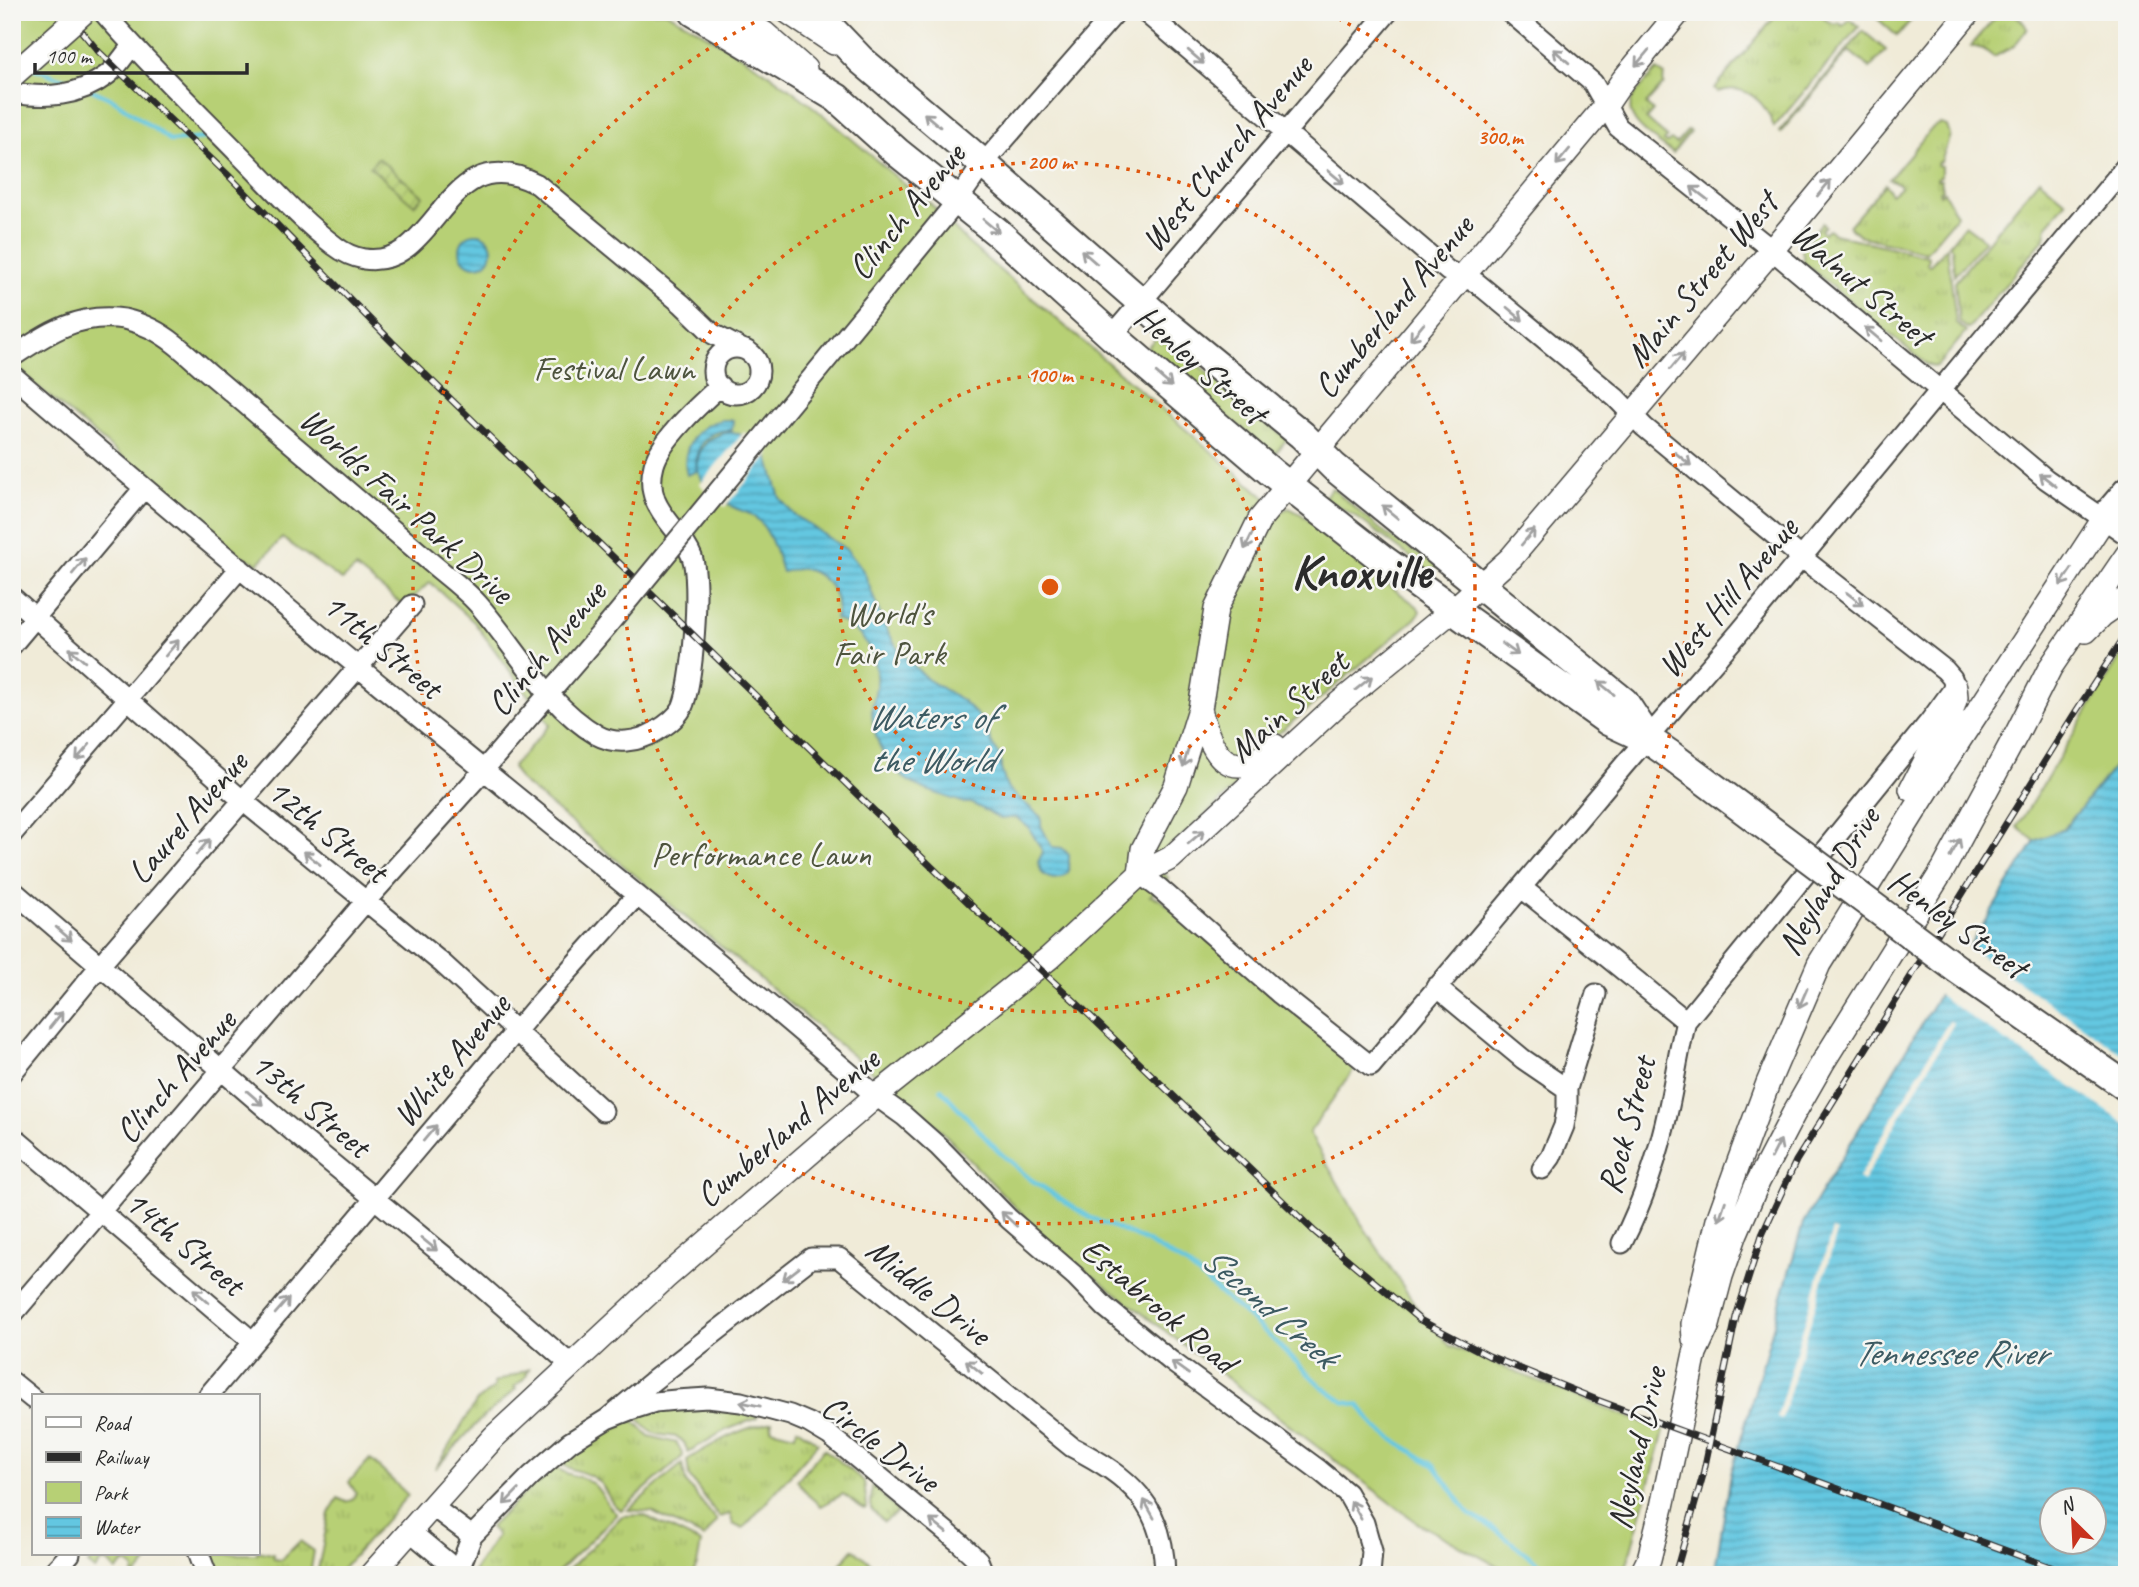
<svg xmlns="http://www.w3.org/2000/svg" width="2139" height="1587" font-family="Caveat,sans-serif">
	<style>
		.grass { fill: url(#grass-tufts); stroke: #717e50; stroke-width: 2 }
		.park { fill: #b7d075; stroke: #717e50; stroke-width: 2 }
		.garden { fill: url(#garden-furrows); stroke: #717e50; stroke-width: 2 }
		.water { fill: url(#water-rules); stroke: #477986; stroke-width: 2; fill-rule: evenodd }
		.pier { fill: #f0ebd8 }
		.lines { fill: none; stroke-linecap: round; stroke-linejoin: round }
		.stream { stroke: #63c7e1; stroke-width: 4.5 }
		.minor-casing { stroke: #494845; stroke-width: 23 }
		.major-casing { stroke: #494845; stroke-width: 26 }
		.highway-casing { stroke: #494845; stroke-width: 32 }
		.minor { stroke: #fff; stroke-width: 19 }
		.major { stroke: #fff; stroke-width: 23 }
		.highway { stroke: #fff; stroke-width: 28 }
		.rail-casing { stroke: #2b2b2b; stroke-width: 7 }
		.rail { stroke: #f6f6f2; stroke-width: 4.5; stroke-dasharray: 13; stroke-linecap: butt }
		.minor-bridge-casing { stroke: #494845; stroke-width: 23; stroke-linecap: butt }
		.major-bridge-casing { stroke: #494845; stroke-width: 26; stroke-linecap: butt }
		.highway-bridge-casing { stroke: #494845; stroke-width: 32; stroke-linecap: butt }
		.minor-bridge { stroke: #fff; stroke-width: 19 }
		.major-bridge { stroke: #fff; stroke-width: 23 }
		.highway-bridge { stroke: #fff; stroke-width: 28 }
		.oneway { stroke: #a0a0a0 }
		.ring { fill: none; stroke: #df570e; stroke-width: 3.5; stroke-dasharray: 3.5 7 }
		.labels { text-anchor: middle; stroke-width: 5; stroke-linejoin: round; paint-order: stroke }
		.street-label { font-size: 35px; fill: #2b2b2b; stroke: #f6f6f2 }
		.park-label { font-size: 35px; fill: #4e543e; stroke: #f6f6f2 }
		.water-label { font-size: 37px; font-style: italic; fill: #3c5a62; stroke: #f6f6f2 }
		.town-label { font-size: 49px; font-weight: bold; fill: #2b2b2b; stroke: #f6f6f2 }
		.centre { fill: #df570e; stroke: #f6f6f2; stroke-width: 3.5 }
		.ring-label { font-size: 21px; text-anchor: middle; font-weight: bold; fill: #df570e; stroke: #f6f6f2; stroke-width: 5; stroke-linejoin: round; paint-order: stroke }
	</style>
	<defs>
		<pattern id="grass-tufts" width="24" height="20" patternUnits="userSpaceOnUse" patternTransform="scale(1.75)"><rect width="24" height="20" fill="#b7d075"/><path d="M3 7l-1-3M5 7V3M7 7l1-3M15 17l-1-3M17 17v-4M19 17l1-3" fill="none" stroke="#9eb365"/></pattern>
		<pattern id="garden-furrows" width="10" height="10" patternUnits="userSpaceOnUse" patternTransform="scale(1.75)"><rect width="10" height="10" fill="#b7d075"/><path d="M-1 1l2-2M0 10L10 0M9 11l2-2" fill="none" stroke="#9eb365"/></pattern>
		<pattern id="water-rules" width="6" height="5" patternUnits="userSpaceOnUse" patternTransform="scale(1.75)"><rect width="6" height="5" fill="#63c7e1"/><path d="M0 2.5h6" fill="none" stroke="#52a2b7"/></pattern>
	</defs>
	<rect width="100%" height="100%" fill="#f6f6f2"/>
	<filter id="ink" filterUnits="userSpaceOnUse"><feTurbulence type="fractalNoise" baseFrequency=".0143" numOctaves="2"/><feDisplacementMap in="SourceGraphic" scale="14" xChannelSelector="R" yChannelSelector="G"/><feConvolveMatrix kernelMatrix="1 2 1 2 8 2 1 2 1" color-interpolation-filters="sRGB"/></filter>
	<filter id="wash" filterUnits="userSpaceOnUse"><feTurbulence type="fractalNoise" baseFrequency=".00686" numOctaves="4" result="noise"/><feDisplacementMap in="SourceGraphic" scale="28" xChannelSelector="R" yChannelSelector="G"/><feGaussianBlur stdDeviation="1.57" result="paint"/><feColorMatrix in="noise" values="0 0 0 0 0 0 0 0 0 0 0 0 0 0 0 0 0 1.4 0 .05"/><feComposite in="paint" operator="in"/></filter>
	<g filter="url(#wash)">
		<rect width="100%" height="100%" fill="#f0ebd8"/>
		<path class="grass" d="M1779,12H1820L1827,21L1836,24L1838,22L1843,26L1850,19L1859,27L1774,127C1766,102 1746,82 1717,92L1714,89Z
			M1870,12H1907L1913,18L1897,36Z
			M2000,12C2011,12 2023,18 2027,29L2014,46L1994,57L1983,49L1971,46Z
			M1863,31L1886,50L1870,68L1849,51L1780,133L1779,132Z
			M1657,70L1665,75L1663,81L1664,84L1646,104L1653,111L1646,119L1667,137L1664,141L1667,143L1671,140L1676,144L1688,130L1690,132L1673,153C1659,142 1622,122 1632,100C1637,89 1649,79 1657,70Z
			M1940,124L1947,126L1950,135L1941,162H1938L1937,165L1941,166V176L1937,178V180H1941L1943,190L1939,191L1940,194L1944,192L1957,215L1926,252L1860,236L1849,226L1885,184L1891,194L1900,187V184L1889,179L1933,127Z
			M2039,179L2066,202L2047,226L2045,238L1968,329L1959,322L1955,282Z
			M1822,223L1825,226L1821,230L1824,233L1829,229L1834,234L1927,256L1929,258L1927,264L1929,266L1947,247L1956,323L1966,332L1939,364L1934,367L1926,364L1804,263L1802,249Z
			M1965,225L1985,240L1954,276L1952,248L1949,245Z
			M1160,333L1287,439L1274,455L1146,349Z
			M1332,488L1387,535L1437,565L1432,573L1358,518L1324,498Z
			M529,1369L525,1378L514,1387L516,1389L478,1422L435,1469L477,1401L495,1387L494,1383Z
			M693,1406L757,1412V1418L726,1430L688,1452C680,1430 672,1439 654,1433C646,1429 642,1422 636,1416L650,1411Z
			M631,1418L649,1436L677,1443L683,1456L621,1510C608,1504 608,1489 597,1480C585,1470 570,1472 558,1461L608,1428Z
			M772,1422L771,1429L795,1435L797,1428L818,1443L743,1529L733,1524L730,1514L719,1517L689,1476L687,1460C714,1443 740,1428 772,1422Z
			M824,1449L864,1481L867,1507L864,1509L843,1494L821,1506L808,1495L797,1480Z
			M370,1459L408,1495L337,1575H317L329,1513L338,1498L346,1502L352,1500L356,1493L349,1482Z
			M682,1464L686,1483L717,1521L704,1538L652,1512L628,1510Z
			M554,1465C565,1477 581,1474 593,1484C604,1493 605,1506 617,1514L555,1575H471L497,1535L490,1527Z
			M872,1484L898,1512L884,1522L871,1509Z
			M643,1515L701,1543L697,1565L692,1575H563L622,1516Z
			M300,1541L314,1551L310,1575H221L213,1554H257V1551L273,1554L274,1559L281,1560Z
			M853,1549L855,1550L885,1575H831Z
			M97,1554H155L137,1575H133L134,1569L125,1562L116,1571L108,1562H101L95,1570L88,1564Z"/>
		<path class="park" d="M12,12H666C708,35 751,60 790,89C838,124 881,166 927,203L929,202L968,243L1281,511L1289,508L1301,514L1368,570L1417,606L1420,611L1416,618L1261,748L1252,771L1155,862L1169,879L1150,896L1160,899L1357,1065L1309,1133L1361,1223L1420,1312L1450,1346L1664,1431L1624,1575H1514L1419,1524L1051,1244L934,1123L520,780L512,767L550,725L474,622L430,582L404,606L356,568L342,580L282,538L258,564L241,555L33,383L12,360Z
			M2127,646V751L2064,829L2035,841L2017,827Z"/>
		<path class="garden" d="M378,158L423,196L414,205L370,167Z"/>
		<path class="water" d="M460 250a16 16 0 1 1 32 0a16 16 0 1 1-32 0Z
			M722,420H733L732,430C707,429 693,447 697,471L687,475C680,449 696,425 722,420Z
			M730,432L746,436L768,457L780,498L793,514L847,550L864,572L884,625L899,651L927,679L963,701L981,719L988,731L992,744L1001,758V769L1007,788L1041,817V826L1052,847L1062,848L1069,855V871C1061,881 1051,881 1042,873L1038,862L1043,852L1029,828L1016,817L1002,819L971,803H964C941,794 916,790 897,772C882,757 873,734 872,713C872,704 875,696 876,687C879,657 864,629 835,619C844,597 826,574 804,569C796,568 789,571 782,572C777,555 772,537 761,523C753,513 743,512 733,507C713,497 689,476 700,452C706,439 717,434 730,432Z
			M2127,751V1575H1714L1731,1474L1803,1223L1926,1016L2035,841L2064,829ZM2052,1500H2094V1542H2052Z"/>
		<path class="pier" d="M744,432L763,446L770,454L725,507L709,495L700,484Z
			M1966,945L2127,1057V1125L1936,993Z
			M1949,1021L1954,1023L1863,1181L1858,1178Z
			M1832,1230L1837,1232L1782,1419L1777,1417Z"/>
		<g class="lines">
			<path class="stream" d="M33,68L77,84
				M92,90L114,100L171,141L206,138
				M941,1089L997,1150L1030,1179L1089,1217L1144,1240L1188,1266L1263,1330L1322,1387L1344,1402L1359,1405L1377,1429L1435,1466L1469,1514L1493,1528L1554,1575"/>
		</g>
	</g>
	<g filter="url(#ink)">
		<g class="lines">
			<defs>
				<path id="minor" d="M103,12C146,62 193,107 239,154C270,185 300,220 335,246C344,253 353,257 364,259C440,270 443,135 537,184L682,304L713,334L740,348
					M1145,12L1448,271L1477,283L1616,398L1644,427L1801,557L1945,670L1952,678L1955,687L1930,721L1686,1021C1679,1049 1675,1078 1669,1106C1659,1153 1644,1200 1622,1243
					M1510,12L1593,83L1618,127L1772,250L2046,479L2127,535
					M12,93C47,98 78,97 107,75C117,68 124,55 132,46
					M899,272L958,200L983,164L1116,12
					M1112,336L1388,12
					M713 371a23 23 0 1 1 46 0a23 23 0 1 1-46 0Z
					M12,357C48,333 79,312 124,319C133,321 144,325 152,329C174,340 192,359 210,374C246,404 281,435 317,465C354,497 391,528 428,560C444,574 464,588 478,604C516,647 546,705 597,735C615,745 638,742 655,732C665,726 676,719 682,708C693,685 701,580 692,557C679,524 642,509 654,465C661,439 700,404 720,386
					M12,375C168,509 325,641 485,771C616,878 748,985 876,1096L904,1116L939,1147L1009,1219L1075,1276L1105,1307L1171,1361L1319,1470L1347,1493L1364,1523L1372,1551L1370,1575
					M12,597L243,801L443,964L603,1111
					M12,645L144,488
					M12,834L240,568
					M1140,874L1159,888L1280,994L1371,1066L1625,764L1738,634L2127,165
					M1522,888L1686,1021
					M12,890L296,1134L476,1282L570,1364
					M1436,987L1523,1059L1567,1089
					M12,1073L108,956L412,605
					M12,1136L252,1341
					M1542,1169L1551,1157L1564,1126L1567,1109V1089L1596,994
					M12,1315L365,902L474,781L607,626
					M12,1382L33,1399
					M208,1396L538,1005L637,895
					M607,1419L654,1380L811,1258H839L1072,1447C1130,1477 1164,1505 1165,1575
					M433,1507L472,1536
					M411,1532L447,1562L456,1575
					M199,1554L207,1575
					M50,1575L70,1554
					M457,1575L472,1536L531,1476L570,1442L607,1419L630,1410L655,1402L676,1400L708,1398L741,1402L790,1415L809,1423L829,1435L960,1543L978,1560L984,1575"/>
				<path id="major" d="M729,12L764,33L805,69
					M788,12L834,43
					M2086,631L2102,615L2127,598
					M1200,709C1211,755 1230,787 1275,746
					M1911,789L1952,710L1956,697L1955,687
					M1140,874L1143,849L1176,786L1200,709L1216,609L1260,519L1606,105L1623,80L1679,12
					M1694,1339L1693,1324L1718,1220L1737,1167L1768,1083L1819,964L1943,765L2103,520
					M371,1575L494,1437L665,1278L876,1096L1049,958L1140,874L1171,858L1337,705L1454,609L1511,558L1772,250L1969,12
					M1641,1575L1649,1559L1662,1507L1695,1353L1708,1325L1721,1276L1736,1233L1758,1182L1794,1113L1822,1064L1944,868L2017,733L2050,668L2127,555"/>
				<path id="highway" d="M694,12L837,98L897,152L997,232L1112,336L1271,472L1381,558L1608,721L1649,740L1669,754
					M815,12L861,60L965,148L1165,323L1302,435L1334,467L1624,702L1649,740
					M2103,520L2127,492"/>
			</defs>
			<use href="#minor" class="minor-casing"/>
			<use href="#major" class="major-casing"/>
			<use href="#highway" class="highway-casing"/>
			<use href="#minor" class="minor"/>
			<use href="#major" class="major"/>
			<use href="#highway" class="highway"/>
			<defs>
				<path id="rail" d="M65,12L99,52L227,174L392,342L974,908L1083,1009L1315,1232L1420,1320L1489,1356L1597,1400L2072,1575
					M1675,1575L1703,1475L1736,1317L1762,1235L1796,1161L2073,716L2127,633"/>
			</defs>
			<use href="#rail" class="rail-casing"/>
			<use href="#rail" class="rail"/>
			<defs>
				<path id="minor-bridge" d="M607,626L899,272"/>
				<path id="major-bridge" d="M12,76L84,12"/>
				<path id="highway-bridge" d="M1669,754L1957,969L2127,1087"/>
			</defs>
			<use href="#minor-bridge" class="minor-bridge-casing"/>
			<use href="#major-bridge" class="major-bridge-casing"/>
			<use href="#highway-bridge" class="highway-bridge-casing"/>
			<use href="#minor-bridge" class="minor-bridge"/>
			<use href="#major-bridge" class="major-bridge"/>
			<use href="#highway-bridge" class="highway-bridge"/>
		</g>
		<defs><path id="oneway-shaft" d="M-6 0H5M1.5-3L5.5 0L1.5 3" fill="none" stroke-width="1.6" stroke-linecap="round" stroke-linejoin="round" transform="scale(1.75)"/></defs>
		<g class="oneway">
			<use href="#oneway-shaft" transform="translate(1561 56) rotate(-139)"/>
			<use href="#oneway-shaft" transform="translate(1196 57) rotate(41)"/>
			<use href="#oneway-shaft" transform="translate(1642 58) rotate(130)"/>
			<use href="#oneway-shaft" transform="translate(932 120) rotate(-140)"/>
			<use href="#oneway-shaft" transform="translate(1563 157) rotate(130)"/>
			<use href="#oneway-shaft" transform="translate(1336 177) rotate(40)"/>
			<use href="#oneway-shaft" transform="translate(1824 188) rotate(-50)"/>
			<use href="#oneway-shaft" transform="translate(1699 193) rotate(-142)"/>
			<use href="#oneway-shaft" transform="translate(991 226) rotate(40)"/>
			<use href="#oneway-shaft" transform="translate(1089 257) rotate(-139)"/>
			<use href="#oneway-shaft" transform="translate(1515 314) rotate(40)"/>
			<use href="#oneway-shaft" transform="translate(1417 332) rotate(130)"/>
			<use href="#oneway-shaft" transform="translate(1873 334) rotate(-140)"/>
			<use href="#oneway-shaft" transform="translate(1677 361) rotate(-50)"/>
			<use href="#oneway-shaft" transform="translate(1164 380) rotate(41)"/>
			<use href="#oneway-shaft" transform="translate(1683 459) rotate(39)"/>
			<use href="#oneway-shaft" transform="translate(2048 480) rotate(-142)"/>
			<use href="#oneway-shaft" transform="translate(1390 512) rotate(-141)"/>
			<use href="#oneway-shaft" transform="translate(1528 537) rotate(-50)"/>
			<use href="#oneway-shaft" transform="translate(1249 540) rotate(116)"/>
			<use href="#oneway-shaft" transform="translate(79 566) rotate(-50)"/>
			<use href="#oneway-shaft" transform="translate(2066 577) rotate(124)"/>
			<use href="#oneway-shaft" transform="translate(1855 599) rotate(38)"/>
			<use href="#oneway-shaft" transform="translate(172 648) rotate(-50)"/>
			<use href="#oneway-shaft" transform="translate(1510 649) rotate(36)"/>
			<use href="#oneway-shaft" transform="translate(77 655) rotate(-139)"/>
			<use href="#oneway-shaft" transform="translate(1364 683) rotate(-39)"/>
			<use href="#oneway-shaft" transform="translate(1606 688) rotate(-141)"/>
			<use href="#oneway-shaft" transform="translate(83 752) rotate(131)"/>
			<use href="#oneway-shaft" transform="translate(1186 757) rotate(107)"/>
			<use href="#oneway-shaft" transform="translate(1196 837) rotate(-41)"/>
			<use href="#oneway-shaft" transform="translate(203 847) rotate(-49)"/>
			<use href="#oneway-shaft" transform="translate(1955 848) rotate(-61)"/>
			<use href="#oneway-shaft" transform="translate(312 858) rotate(-141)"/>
			<use href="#oneway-shaft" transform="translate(64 934) rotate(41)"/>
			<use href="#oneway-shaft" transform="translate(1803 998) rotate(113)"/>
			<use href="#oneway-shaft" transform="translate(56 1020) rotate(-51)"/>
			<use href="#oneway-shaft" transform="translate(255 1098) rotate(41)"/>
			<use href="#oneway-shaft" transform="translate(430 1133) rotate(-50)"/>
			<use href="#oneway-shaft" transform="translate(1776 1149) rotate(-63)"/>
			<use href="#oneway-shaft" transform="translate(1722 1211) rotate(109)"/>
			<use href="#oneway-shaft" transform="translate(1009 1219) rotate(-137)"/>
			<use href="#oneway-shaft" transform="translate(429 1244) rotate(39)"/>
			<use href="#oneway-shaft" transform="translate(791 1274) rotate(142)"/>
			<use href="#oneway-shaft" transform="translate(201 1296) rotate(-139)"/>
			<use href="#oneway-shaft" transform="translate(282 1306) rotate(-49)"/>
			<use href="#oneway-shaft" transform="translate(974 1367) rotate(-141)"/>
			<use href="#oneway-shaft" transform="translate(1180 1368) rotate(-144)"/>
			<use href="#oneway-shaft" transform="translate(750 1404) rotate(-168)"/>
			<use href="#oneway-shaft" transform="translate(511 1497) rotate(134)"/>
			<use href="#oneway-shaft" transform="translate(1149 1509) rotate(-119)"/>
			<use href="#oneway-shaft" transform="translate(1356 1510) rotate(-119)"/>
			<use href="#oneway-shaft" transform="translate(938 1526) rotate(-141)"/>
		</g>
	</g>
	<g class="ring">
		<circle cx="1050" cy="587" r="212"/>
		<circle cx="1050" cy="587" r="425"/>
		<path d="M1329 14A637 637 0 1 1 771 14"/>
	</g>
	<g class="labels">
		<g class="street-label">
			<text transform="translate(1226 153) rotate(-50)" y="12">West Church Avenue</text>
			<text transform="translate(906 211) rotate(-51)" y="12">Clinch Avenue</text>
			<text transform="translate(1701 279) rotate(-50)" y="12">Main Street West</text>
			<text transform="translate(1862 284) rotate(40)" y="12">Walnut Street</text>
			<text transform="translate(1393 306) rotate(-50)" y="12">Cumberland Avenue</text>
			<text transform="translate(1201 364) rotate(41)" y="12">Henley Street</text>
			<text transform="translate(407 505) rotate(42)" y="12">Worlds Fair Park Drive</text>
			<text transform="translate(1727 597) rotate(-50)" y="12">West Hill Avenue</text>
			<text transform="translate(383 645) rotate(40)" y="12">11th Street</text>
			<text transform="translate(546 648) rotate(-50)" y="12">Clinch Avenue</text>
			<text transform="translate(1288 706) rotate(-42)" y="12">Main Street</text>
			<text transform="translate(187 817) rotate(-49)" y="12">Laurel Avenue</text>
			<text transform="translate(328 830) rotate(39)" y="12">12th Street</text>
			<text transform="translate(1828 881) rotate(-59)" y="12">Neyland Drive</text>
			<text transform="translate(1958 923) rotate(36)" y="12">Henley Street</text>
			<text transform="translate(451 1060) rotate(-50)" y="12">White Avenue</text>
			<text transform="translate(175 1076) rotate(-49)" y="12">Clinch Avenue</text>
			<text transform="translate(311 1104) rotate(40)" y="12">13th Street</text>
			<text transform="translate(1626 1125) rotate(-75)" y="12">Rock Street</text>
			<text transform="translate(787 1127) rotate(-40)" y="12">Cumberland Avenue</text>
			<text transform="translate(185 1242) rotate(40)" y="12">14th Street</text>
			<text transform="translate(929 1291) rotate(39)" y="12">Middle Drive</text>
			<text transform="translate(1159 1305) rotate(40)" y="12">Estabrook Road</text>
			<text transform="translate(881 1443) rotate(37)" y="12">Circle Drive</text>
			<text transform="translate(1636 1448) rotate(-77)" y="12">Neyland Drive</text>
		</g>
		<g class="park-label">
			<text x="614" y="380">Festival Lawn</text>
			<text x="889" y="625">World's<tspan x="889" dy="40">Fair Park</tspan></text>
			<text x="761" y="866">Performance Lawn</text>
		</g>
		<g class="water-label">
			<text x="931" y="729">Waters of<tspan x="931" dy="43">the World</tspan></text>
			<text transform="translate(1270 1306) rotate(41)" y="13">Second Creek</text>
			<text x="1950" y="1365">Tennessee River</text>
		</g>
		<g class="town-label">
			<text x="1361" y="588">Knoxville</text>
		</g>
	</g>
	<circle cx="1050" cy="587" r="10" class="centre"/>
	<g class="ring-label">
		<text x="1500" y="144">300 m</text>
		<text x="1050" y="169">200 m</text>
		<text x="1050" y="382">100 m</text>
	</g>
	<rect width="2139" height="1587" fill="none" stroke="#f6f6f2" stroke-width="42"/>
	<rect x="32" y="1394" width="228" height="161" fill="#f6f6f2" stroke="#a5a5a2" stroke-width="2"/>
	<rect x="46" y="1417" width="35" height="10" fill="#ffffff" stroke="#a5a5a2" stroke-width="2"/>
	<text x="94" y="1430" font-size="21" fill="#2b2b2b">Road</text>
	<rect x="46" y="1452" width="35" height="10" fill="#2b2b2b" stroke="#a5a5a2" stroke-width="2"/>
	<text x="94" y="1464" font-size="21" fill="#2b2b2b">Railway</text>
	<rect x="46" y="1482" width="35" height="21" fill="#b7d075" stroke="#a5a5a2" stroke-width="2"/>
	<text x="94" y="1500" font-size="21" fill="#2b2b2b">Park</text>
	<rect x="46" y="1517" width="35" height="21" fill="url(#water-rules)" stroke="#a5a5a2" stroke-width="2"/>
	<text x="94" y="1534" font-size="21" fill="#2b2b2b">Water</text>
	<g transform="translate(2073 1521) rotate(336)"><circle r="33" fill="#f6f6f2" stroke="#a5a5a2" stroke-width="2"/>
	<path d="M0-5L12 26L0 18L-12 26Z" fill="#c8321e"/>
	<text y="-10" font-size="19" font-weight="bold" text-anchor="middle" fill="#2b2b2b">N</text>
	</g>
	<path d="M35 63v10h212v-10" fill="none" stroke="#2b2b2b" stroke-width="3.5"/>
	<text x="46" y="63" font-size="21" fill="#2b2b2b" stroke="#f6f6f2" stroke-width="5" paint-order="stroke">100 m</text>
</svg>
